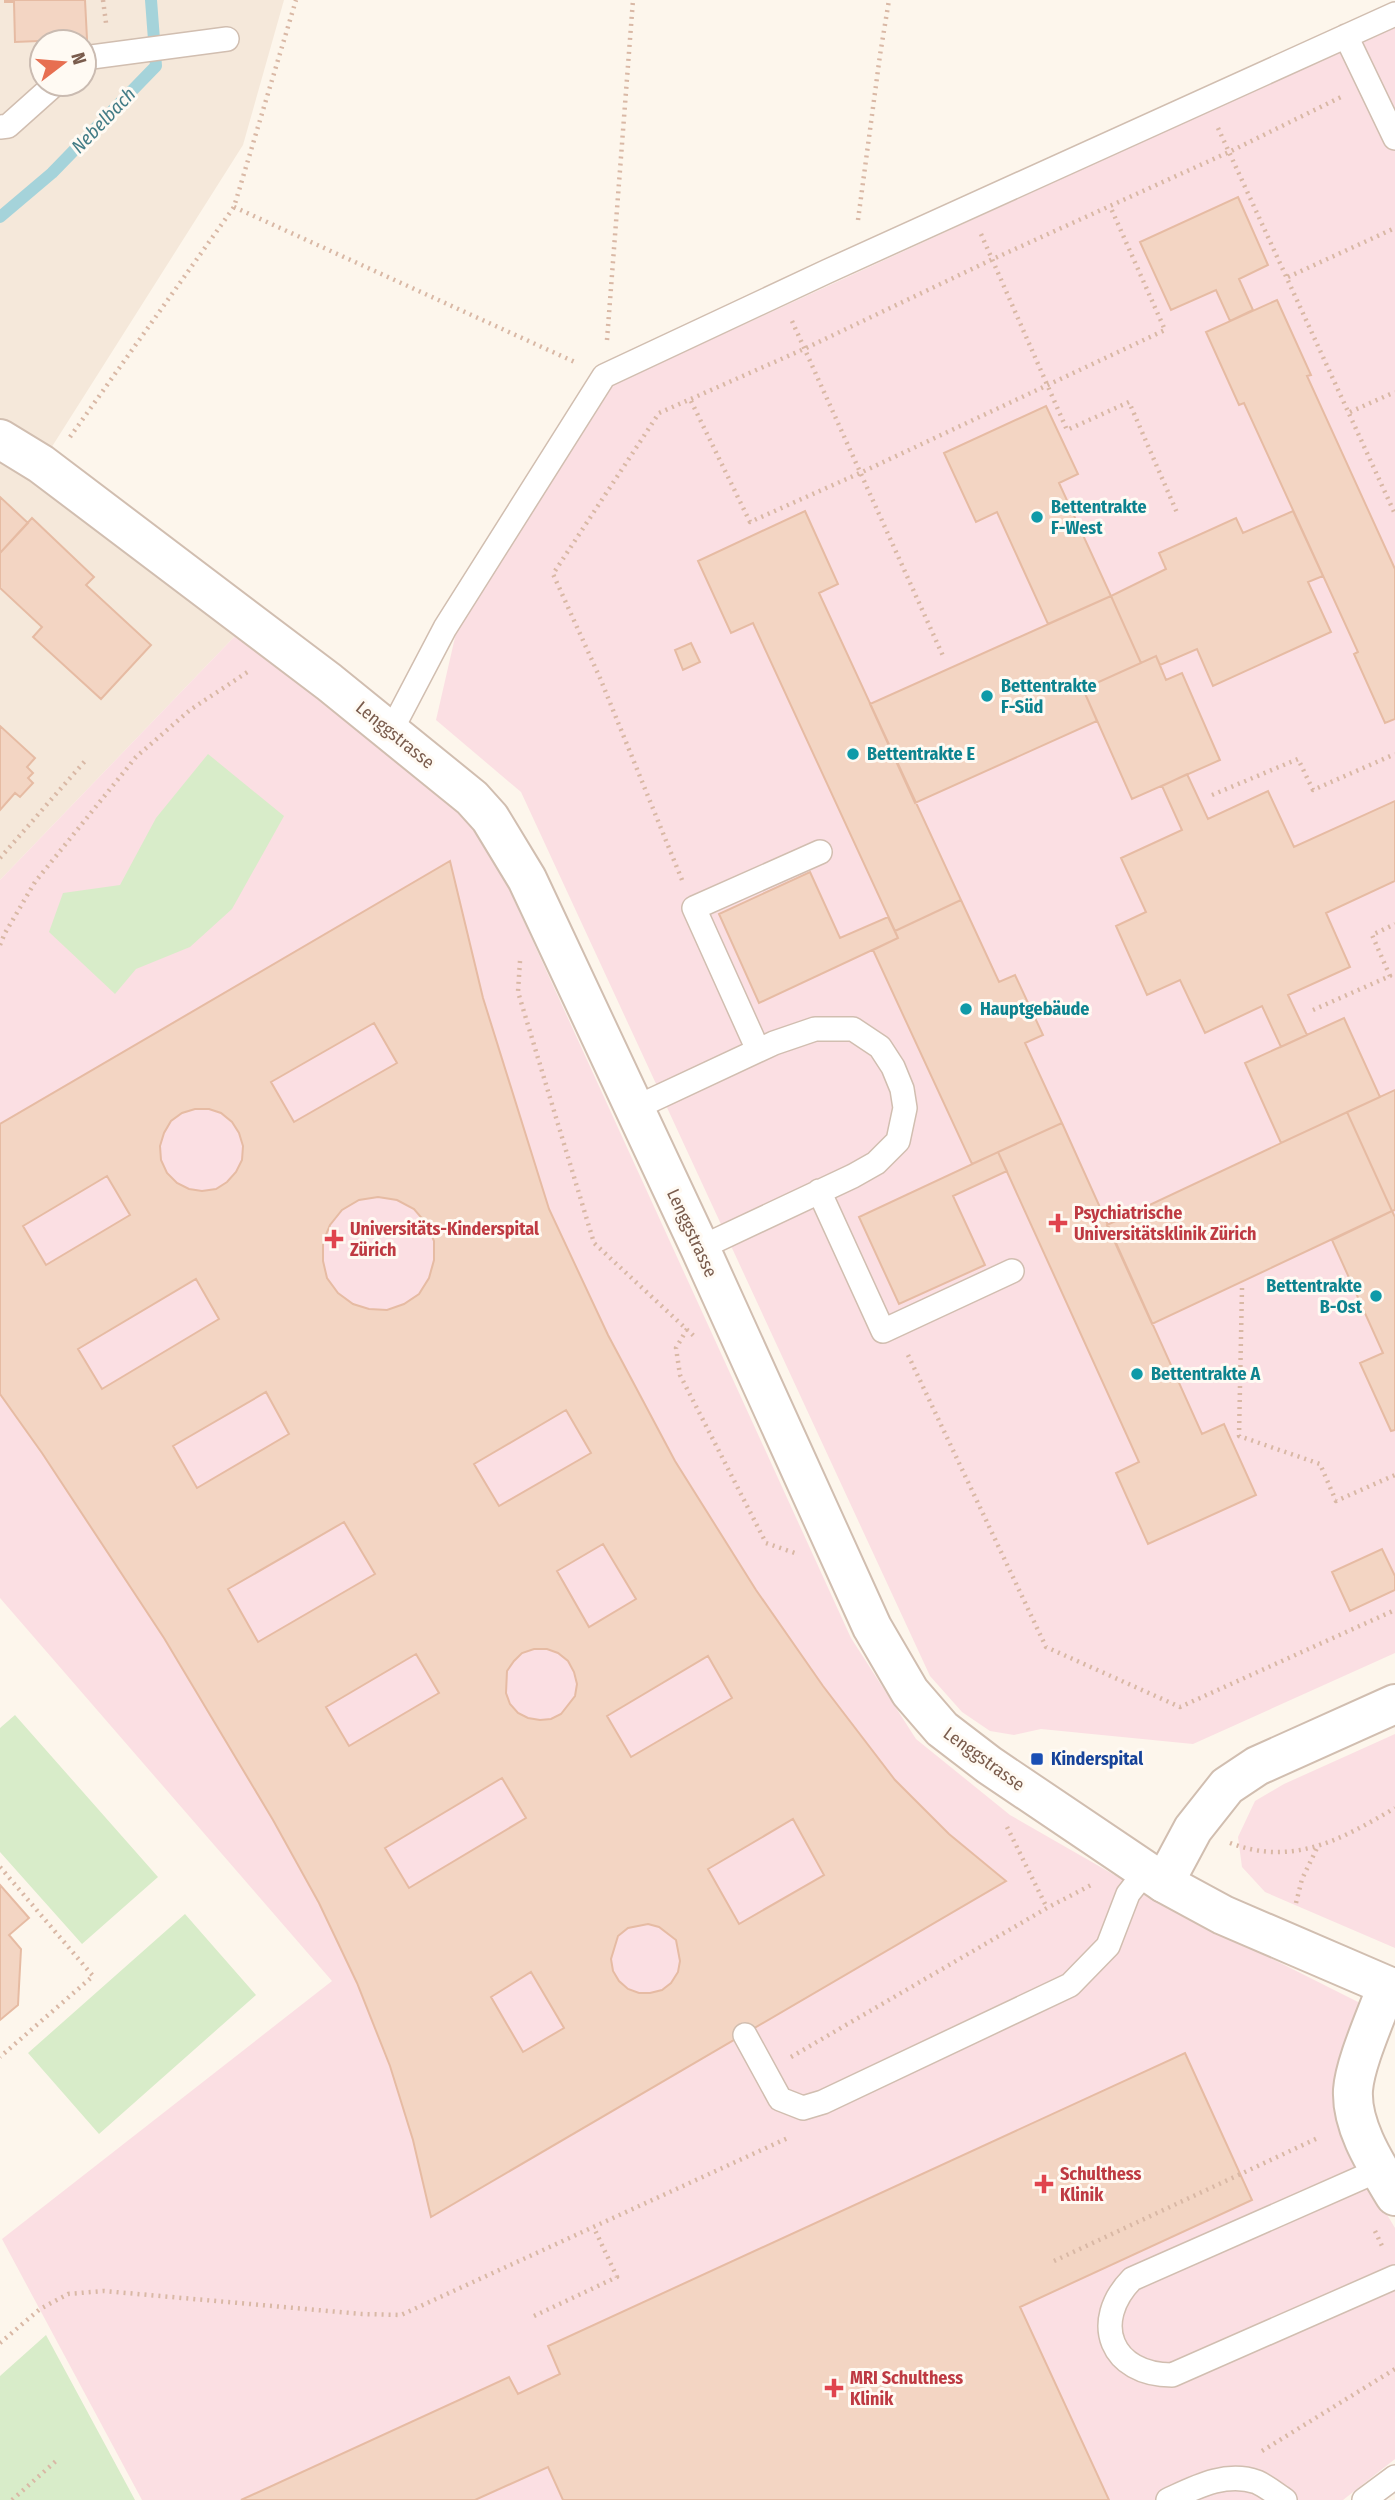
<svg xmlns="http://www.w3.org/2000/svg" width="1395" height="2500" font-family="'Fira Sans Condensed',sans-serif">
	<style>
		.residential { fill: #f5e8da; fill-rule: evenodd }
		.medical { fill: #fbdfe3 }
		.green { fill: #d8ecc9 }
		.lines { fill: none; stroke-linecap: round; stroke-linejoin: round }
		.stream { stroke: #a5d3da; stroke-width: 12 }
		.building { fill: #f3d5c3; stroke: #e6bba3; stroke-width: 2; fill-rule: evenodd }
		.service-casing { stroke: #d1beb0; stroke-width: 26 }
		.minor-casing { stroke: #d1beb0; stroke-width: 42 }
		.tertiary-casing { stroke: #d1beb0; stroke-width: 42 }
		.path { stroke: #d9b8a5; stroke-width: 4.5; stroke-dasharray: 2 5; stroke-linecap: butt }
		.service { stroke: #fff; stroke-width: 23 }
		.minor { stroke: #fff; stroke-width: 38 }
		.tertiary { stroke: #fff; stroke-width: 38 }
		.culture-dot { fill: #0f9aa8; stroke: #fffaf3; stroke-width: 2.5 }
		.health-dot { fill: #e0444e; stroke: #fffaf3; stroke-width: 2.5 }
		.transit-dot { fill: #1a4fb4; stroke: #fffaf3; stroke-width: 2.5 }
		.labels { text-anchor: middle; stroke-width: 6; stroke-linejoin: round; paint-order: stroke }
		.culture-label { font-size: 18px; font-weight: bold; fill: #0d838f; stroke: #fffaf3; text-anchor: start }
		.street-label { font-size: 18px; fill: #7a5c4d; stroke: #fffaf3 }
		.health-label { font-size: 18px; font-weight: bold; fill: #be3a42; stroke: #fffaf3; text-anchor: start }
		.transit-label { font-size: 18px; font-weight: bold; fill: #164399; stroke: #fffaf3; text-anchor: start }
		.water-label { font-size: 19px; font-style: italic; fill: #437c86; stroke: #fffaf3 }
	</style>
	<rect width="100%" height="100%" fill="#fdf6ec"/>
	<path class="residential" d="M0,0H284L243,145L41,464L236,635L0,880ZM42,42H84V84H42Z"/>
	<path class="medical" d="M1395,26V1653L1193,1744L1041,1729L1014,1735L990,1731L962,1712L930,1676L521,792L436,720L456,633L614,384Z
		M236,635L460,809L493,854L851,1638L916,1739L1010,1815L1179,1912L1368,2007L1343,2071L1342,2139L1395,2228V2459L1343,2500H142L2,2239L332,1981L0,1598V880Z
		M1395,1734V1948L1265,1892L1242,1867L1238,1837L1255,1801L1284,1784Z"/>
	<path class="green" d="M208,754L284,816L232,909L190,947L136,969L115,994L49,932L63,893L120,885L156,818Z
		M15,1715L158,1877L82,1944L0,1852V1728Z
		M185,1914L256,1995L99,2134L28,2053Z
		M46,2335L135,2500H0V2376Z"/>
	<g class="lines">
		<path class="stream" d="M0,217L52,173L156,66L151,0"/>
	</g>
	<path class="building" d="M5,0H85L87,39L15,42L14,2H5Z
		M1238,197L1268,265L1239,279L1253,310L1230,321L1216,290L1171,310L1140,242Z
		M1277,300L1311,375L1307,376L1395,569V719L1385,723L1354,654L1358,652L1244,403L1239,405L1206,332Z
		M1046,406L1078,474L1059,483L1111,596L1048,624L997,512L976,522L944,453Z
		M0,497L28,523L1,552L0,550Z
		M805,511L838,584L819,593L961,900L895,931L753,623L731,633L698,561Z
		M1293,511L1323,576L1308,582L1331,632L1213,686L1197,649L1160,665L1156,656L1141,663L1111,596L1166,569L1159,553L1236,518L1243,533Z
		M32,518L94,577L86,585L151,645L101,699L33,637L42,627L0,588V553Z
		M1111,596L1141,663L1083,689L1097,721L915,803L870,704Z
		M691,643L700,662L683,670L675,650Z
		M1156,656L1166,680L1182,673L1220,760L1132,799L1083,689Z
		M0,726L35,758L27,767L33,773L28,778L33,783L20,797L15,793L0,810Z
		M1187,774L1208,819L1268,791L1294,847L1395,801V881L1326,913L1350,967L1288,995L1307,1035L1281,1047L1262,1006L1205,1033L1180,980L1147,995L1116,926L1146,912L1121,858L1182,830L1162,786Z
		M450,861L483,998L549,1209L608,1335L675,1461L756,1590L823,1686L895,1780L949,1834L1006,1881L431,2217L413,2140L390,2066L357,1983L319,1903L273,1820L164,1638L42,1453L0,1394V1124ZM374,1023L397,1063L294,1122L271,1082ZM195,1109H209L221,1113L232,1122L239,1133L243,1146L242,1160L236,1172L227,1182L216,1189L202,1191L189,1189L177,1183L167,1173L161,1160L160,1146L164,1133L171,1121L182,1113ZM107,1176L130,1215L46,1265L23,1226ZM378,1197L397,1200L414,1209L426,1223L434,1241V1260L429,1278L419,1294L404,1304L387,1310L369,1309L353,1304L338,1293L327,1278L323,1261V1242L330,1225L342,1210L359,1200ZM196,1279L219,1319L102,1389L78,1349ZM266,1392L289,1434L197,1488L173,1446ZM566,1410L591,1453L499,1506L474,1464ZM344,1522L375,1574L258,1642L228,1589ZM603,1544L636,1599L589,1627L557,1571ZM534,1649H547L558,1653L568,1661L574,1672L577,1684L575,1696L561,1714L551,1719L540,1720L528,1718L518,1713L510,1704L506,1693L507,1671L514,1661L522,1653ZM416,1654L439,1693L349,1746L326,1707ZM708,1656L732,1698L631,1757L607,1716ZM502,1778L526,1818L409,1888L385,1848ZM793,1819L824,1875L739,1924L708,1869ZM648,1924L659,1927L676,1940L680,1961L678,1972L671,1983L662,1990L650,1993H639L628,1989L619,1981L613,1971L611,1959L618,1936L628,1928ZM531,1972L564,2028L523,2052L491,1997Z
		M810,872L840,938L888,917L898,938L759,1003L719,914Z
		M961,900L999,982L1015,975L1043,1035L1025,1043L1062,1123L972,1164L873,950L898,938L895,931Z
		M1344,1018L1380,1097L1281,1143L1245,1063Z
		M1395,1090V1210L1392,1211L1347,1112Z
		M1347,1112L1392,1211L1152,1324L1107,1225Z
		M1062,1123L1202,1434L1224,1424L1256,1495L1148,1544L1116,1473L1139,1462L998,1152Z
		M998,1152L1007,1171L953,1196L985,1265L899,1304L859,1217Z
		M1392,1211L1395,1217V1430L1391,1431L1360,1363L1383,1353L1332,1240Z
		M1382,1549L1395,1576V1590L1350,1611L1332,1572Z
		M0,1885L29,1918L9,1935L21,1949L18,2005L0,2020Z
		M1185,2053L1252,2200L1020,2307L1109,2500H563L548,2467L475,2500H241L509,2377L518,2394L560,2374L548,2346Z"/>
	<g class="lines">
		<defs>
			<path id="service" d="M1346,36L1395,138
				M84,58L227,39
				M0,127L8,126L55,84
				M391,731L445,628L604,376L828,271L1395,14
				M758,1050L694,908L820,852
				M635,1108L774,1043L815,1029H853L880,1047L893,1067L902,1089L905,1108L898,1141L876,1163L853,1176L700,1248
				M819,1191L883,1331L1012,1271
				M745,2035L780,2099L803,2108L823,2102L1070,1985L1108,1946L1128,1894L1146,1871
				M1379,2170L1132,2279C1090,2322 1111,2375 1172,2375L1395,2277
				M1168,2500C1196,2487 1226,2471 1257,2482C1266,2486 1276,2494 1285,2500
				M1364,2500L1395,2477"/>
			<path id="minor" d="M1164,1883L1193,1829L1227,1786L1257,1766L1395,1704
				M1387,1986C1377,2015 1355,2062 1353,2090C1351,2127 1377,2166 1395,2196"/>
			<path id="tertiary" d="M0,439L41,464L329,682L472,798L490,818L527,879L700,1248L872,1627L910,1692L942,1729L989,1765L1164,1883L1223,1915L1395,1989"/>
		</defs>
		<use href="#service" class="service-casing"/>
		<use href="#minor" class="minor-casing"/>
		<use href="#tertiary" class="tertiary-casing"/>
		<path class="path" d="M103,0L106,23
			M1218,128L1395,514
			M234,207L577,363
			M858,220L880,55L889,0
			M981,234L1067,430L1129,402L1178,515
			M1288,277L1395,228
			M792,321L943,656
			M607,340L633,0
			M691,401L750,522L860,473L1165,330L1110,206
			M1350,412L1395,392
			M70,437L234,207L296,0
			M1212,795L1298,759L1313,790L1395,754
			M0,858L85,761
			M682,880L600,678L553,574L659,413L804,349L993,259L1229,152L1341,97
			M0,945L5,933L35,882L136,757L190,710L249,671
			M520,961L518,992L594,1243L696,1338
			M1313,1010L1390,976L1372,935L1395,924
			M1242,1288L1239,1436L1320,1464L1336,1501L1395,1475
			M687,1329L676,1348L680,1375L766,1543L795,1553
			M908,1355L1046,1647L1180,1707L1395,1610
			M1007,1827L1047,1908
			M1230,1843C1293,1867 1342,1839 1395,1808
			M0,1867L93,1976L0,2057
			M1296,1903L1302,1879L1317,1848
			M791,2057L1047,1908L1093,1884
			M1375,2231L1383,2248
			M1054,2261L1320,2137
			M534,2316L617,2277L594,2228
			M0,2343L40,2309L68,2294L104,2291L362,2314L401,2315L790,2137
			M1262,2451L1395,2369
			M12,2500L56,2461"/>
		<use href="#service" class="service"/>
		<use href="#minor" class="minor"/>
		<use href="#tertiary" class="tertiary"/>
	</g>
	<g class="culture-dot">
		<circle cx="1037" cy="517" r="7"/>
		<circle cx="987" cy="696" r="7"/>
		<circle cx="853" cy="754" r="7"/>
		<circle cx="966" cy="1009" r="7"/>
		<circle cx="1376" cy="1296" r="7"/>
		<circle cx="1137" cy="1374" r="7"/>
	</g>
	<g class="health-dot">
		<path d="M1054.5 1212.5h7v7h7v7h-7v7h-7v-7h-7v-7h7z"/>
		<path d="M330.5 1228.5h7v7h7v7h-7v7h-7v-7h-7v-7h7z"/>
		<path d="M1040.5 2173.5h7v7h7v7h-7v7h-7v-7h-7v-7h7z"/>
		<path d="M830.5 2377.5h7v7h7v7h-7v7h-7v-7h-7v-7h7z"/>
	</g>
	<rect class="transit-dot" x="1030" y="1752" width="14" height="14" rx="3.5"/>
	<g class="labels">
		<g class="culture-label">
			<text x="1051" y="513">Bettentrakte<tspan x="1051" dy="21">F-West</tspan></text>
			<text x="1001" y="692">Bettentrakte<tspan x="1001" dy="21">F-Süd</tspan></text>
			<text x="867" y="760">Bettentrakte E</text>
			<text x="980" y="1015">Hauptgebäude</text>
			<text x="1362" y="1292" text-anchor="end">Bettentrakte<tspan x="1362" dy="21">B-Ost</tspan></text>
			<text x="1151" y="1380">Bettentrakte A</text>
		</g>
		<g class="street-label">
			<text transform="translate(395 735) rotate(39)" y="6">Lenggstrasse</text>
			<text transform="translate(692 1233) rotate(65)" y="6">Lenggstrasse</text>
			<text transform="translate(984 1759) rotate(36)" y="6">Lenggstrasse</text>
		</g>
		<g class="health-label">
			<text x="1074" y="1219">Psychiatrische<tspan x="1074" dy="21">Universitätsklinik Zürich</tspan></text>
			<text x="350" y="1235">Universitäts-Kinderspital<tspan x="350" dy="21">Zürich</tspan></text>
			<text x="1060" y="2180">Schulthess<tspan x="1060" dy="21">Klinik</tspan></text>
			<text x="850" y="2384">MRI Schulthess<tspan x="850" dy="21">Klinik</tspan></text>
		</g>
		<g class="transit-label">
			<text x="1051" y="1765">Kinderspital</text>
		</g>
		<g class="water-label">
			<text transform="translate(103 120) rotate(-46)" y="7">Nebelbach</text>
		</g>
	</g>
	<g transform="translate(63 63) rotate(74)"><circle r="33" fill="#fffaf3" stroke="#cabbb1" stroke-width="2"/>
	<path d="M0-5L12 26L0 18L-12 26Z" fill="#e76f51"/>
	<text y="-10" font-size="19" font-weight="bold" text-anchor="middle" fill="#7a5c4d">N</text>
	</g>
</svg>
